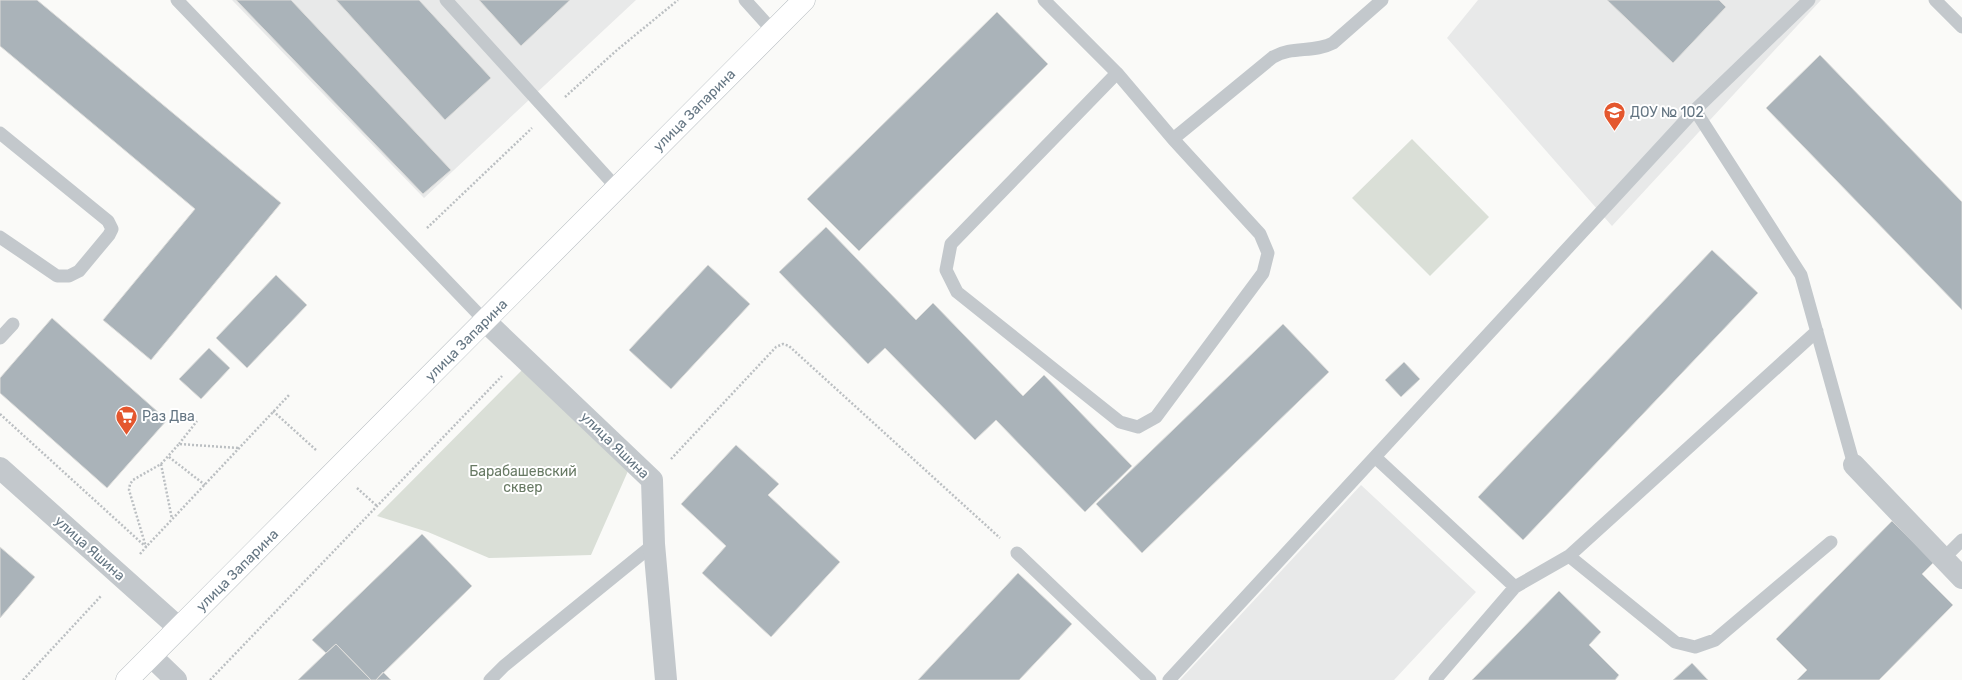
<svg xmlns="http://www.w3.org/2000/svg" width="1962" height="680" font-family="Rubik,sans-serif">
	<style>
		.built { fill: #e8e9e9 }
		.green { fill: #dadfd7 }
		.building { fill: #aab3b9; stroke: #dcdcda }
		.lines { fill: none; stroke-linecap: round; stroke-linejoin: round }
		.secondary-casing { stroke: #b3babf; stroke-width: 23 }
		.path { stroke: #bbbfc2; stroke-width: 2.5; stroke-dasharray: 2 2; stroke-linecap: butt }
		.lane { stroke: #c3c8cc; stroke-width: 13 }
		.street { stroke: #c3c8cc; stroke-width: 22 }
		.secondary { stroke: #fff; stroke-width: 22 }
		.labels { text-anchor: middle; stroke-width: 4; stroke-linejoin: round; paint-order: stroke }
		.street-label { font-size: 14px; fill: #657683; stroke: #fff }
		.poi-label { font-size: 14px; fill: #657683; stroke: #fff; text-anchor: start }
		.park-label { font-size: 14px; fill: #687a64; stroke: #fff }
	</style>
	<rect width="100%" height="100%" fill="#fafaf8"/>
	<path class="built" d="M232,0H636L424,198Z
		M1478,0H1821L1612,226L1447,38Z
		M1361,485L1476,592L1394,680H1180Z"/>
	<path class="green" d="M1412,139L1489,217L1430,276L1352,198Z
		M522,370L628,471L591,555L489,558L428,532L377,516Z"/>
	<path class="building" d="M0,0H37L281,203L151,360L103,320L195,209L0,46Z
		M236,0H291L451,170L423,194Z
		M336,0H419L491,78L445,120Z
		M479,0H570L521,46Z
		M1607,0H1719L1726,7L1673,63Z
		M997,12L1048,64L859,251L807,199Z
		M1820,55L1962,202V310L1766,108Z
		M826,227L916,320L933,303L1023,396L1044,375L1132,466L1085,512L996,420L975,440L885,348L868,364L779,272Z
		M1712,250L1758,293L1523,540L1478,497Z
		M708,265L750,304L671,389L629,350Z
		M276,275L307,305L247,368L216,338Z
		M52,318L167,420L107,488L0,393V378Z
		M1283,324L1329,372L1142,553L1096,504Z
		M209,348L230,368L201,399L179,379Z
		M1404,362L1420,379L1401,397L1385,380Z
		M736,445L779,484L768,495L840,562L771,637L702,573L726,546L681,504Z
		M1892,521L1934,562L1922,574L1953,605L1879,680H1797L1807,670L1776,639Z
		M422,534L472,586L376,680H371L336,644L326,653L312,640Z
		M0,547L35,577L0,618Z
		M1018,573L1072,624L1019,680H918Z
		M1559,591L1601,632L1589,645L1619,675L1615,680H1472Z
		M336,644L371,680H298L326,653Z
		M1692,663L1708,680H1673Z
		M383,672L391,680H376Z"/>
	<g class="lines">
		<defs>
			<path id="secondary" d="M127,680L804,0"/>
		</defs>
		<use href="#secondary" class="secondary-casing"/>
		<path class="path" d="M565,97L617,50L678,0
			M427,228L532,128
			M273,411L316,450
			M0,414L146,547L290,394
			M179,444L197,421
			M169,457L205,485
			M671,459L776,347L783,344L789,346L1000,538
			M161,464L172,519
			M357,488L377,506
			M140,554L146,547L129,490L130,484L133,480L161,464L179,444L238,448
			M23,680L101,596
			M210,680L502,376"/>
		<path class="lane" d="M177,0L485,321
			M446,0L616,187
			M745,0L773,31
			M1044,0L1117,73L1173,139L1260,234L1268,253L1263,273L1156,417L1138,427L1120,422L957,292L946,270L951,244L1117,73
			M1935,0L1962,27
			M1695,110L1801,275L1854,465
			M0,133L108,221L112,229L109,235L79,271L69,276H57L0,237
			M1173,139L1273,57C1292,46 1314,53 1333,43L1382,0
			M0,338L13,324
			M1375,457L1515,587L1569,556L1817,331
			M1017,553L1150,680
			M1569,556L1675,642L1695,647L1715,640L1831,542
			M1944,558L1962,540
			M490,680L504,666L654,544
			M1169,680L1695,110L1809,0
			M1435,680L1515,587"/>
		<path class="street" d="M485,321L652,480L654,544L666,680
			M1854,465L1962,578
			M0,468L179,628
			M151,656L176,680"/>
		<use href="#secondary" class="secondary"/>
	</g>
	<defs>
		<symbol id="school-pin" viewBox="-11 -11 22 30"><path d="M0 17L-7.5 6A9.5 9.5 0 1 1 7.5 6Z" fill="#e4572e" stroke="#fff"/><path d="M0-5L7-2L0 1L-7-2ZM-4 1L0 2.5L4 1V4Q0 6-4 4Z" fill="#fff"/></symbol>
		<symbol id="supermarket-pin" viewBox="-11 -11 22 30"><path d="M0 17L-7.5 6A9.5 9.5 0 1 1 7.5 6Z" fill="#e4572e" stroke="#fff"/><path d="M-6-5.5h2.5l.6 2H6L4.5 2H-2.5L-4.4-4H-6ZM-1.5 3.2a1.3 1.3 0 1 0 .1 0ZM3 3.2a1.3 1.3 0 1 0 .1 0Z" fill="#fff"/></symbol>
	</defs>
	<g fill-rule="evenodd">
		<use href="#school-pin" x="1602" y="100" width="25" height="34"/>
		<use href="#supermarket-pin" x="114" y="404" width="25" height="34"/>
	</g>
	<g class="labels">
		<g class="street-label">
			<text transform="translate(694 110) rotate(-45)" y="5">улица Запарина</text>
			<text transform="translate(466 340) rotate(-45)" y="5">улица Запарина</text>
			<text transform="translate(615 445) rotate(44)" y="5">улица Яшина</text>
			<text transform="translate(90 548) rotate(42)" y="5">улица Яшина</text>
			<text transform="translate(237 570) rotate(-45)" y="5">улица Запарина</text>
		</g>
		<g class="poi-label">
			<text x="1630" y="117">ДОУ № 102</text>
			<text x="142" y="421">Раз Два</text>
		</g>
		<g class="park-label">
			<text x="523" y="476">Барабашевский<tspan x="523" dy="16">сквер</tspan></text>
		</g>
	</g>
</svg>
